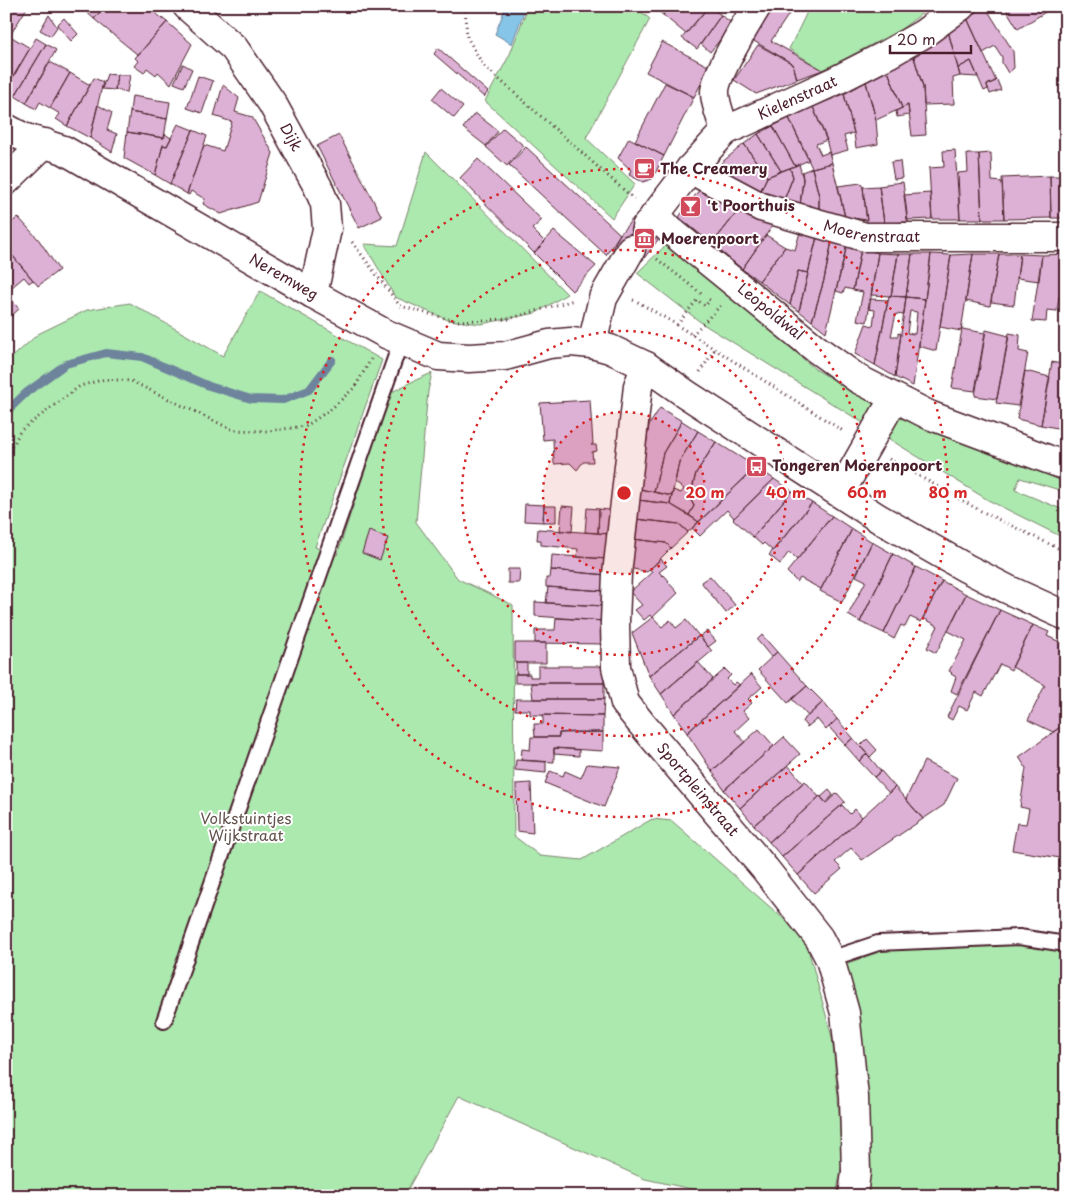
<svg xmlns="http://www.w3.org/2000/svg" width="1072" height="1202" font-family="'Playpen Sans',sans-serif">
	<style>
		.green { fill: #ace9af; stroke: #7b846d }
		.water { fill: #86c5e7; stroke: #6e839c }
		.lines { fill: none; stroke-linecap: round; stroke-linejoin: round }
		.stream { stroke: #6e839c; stroke-width: 8 }
		.building { fill: #ddb1d5; stroke: #4a1f2b; fill-rule: evenodd }
		.service-casing { stroke: #4a1f2b; stroke-width: 18 }
		.minor-casing { stroke: #4a1f2b; stroke-width: 31 }
		.tertiary-casing { stroke: #4a1f2b; stroke-width: 31 }
		.path { stroke: #4a1f2b; stroke-width: 3; stroke-dasharray: 1 4; stroke-linecap: butt }
		.service { stroke: #fff; stroke-width: 14 }
		.minor { stroke: #fff; stroke-width: 28 }
		.tertiary { stroke: #fff; stroke-width: 28 }
		.ring { fill: none; stroke: #d62828; stroke-width: 2.5; stroke-dasharray: 2.5 5 }
		.labels { text-anchor: middle; stroke-width: 4; stroke-linejoin: round; paint-order: stroke }
		.street-label { font-size: 15px; fill: #4a1f2b; stroke: #fff }
		.poi-label { font-size: 15px; font-weight: bold; fill: #4a1f2b; stroke: #fff; text-anchor: start }
		.park-label { font-size: 15px; fill: #62524c; stroke: #fff }
		.centre { fill: #d62828; stroke: #fff; stroke-width: 2.5 }
		.ring-label { font-size: 15px; text-anchor: middle; font-weight: bold; fill: #d62828; stroke: #fff; stroke-width: 4; stroke-linejoin: round; paint-order: stroke }
	</style>
	<rect width="100%" height="100%" fill="#fff"/>
	<filter id="ink" filterUnits="userSpaceOnUse"><feTurbulence type="fractalNoise" baseFrequency=".02" numOctaves="2"/><feDisplacementMap in="SourceGraphic" scale="10" xChannelSelector="R" yChannelSelector="G"/><feConvolveMatrix kernelMatrix="1 2 1 2 8 2 1 2 1" color-interpolation-filters="sRGB"/></filter>
	<g filter="url(#ink)">
		<path class="green" d="M528,6H634L650,19L586,138L635,184L612,218L485,101L510,54Z
			M810,6H932L900,30L823,70L789,49Z
			M426,152L567,294L536,313L481,324L448,320L395,297L364,244L397,246Z
			M669,242L815,369L900,418L1066,477V492L1020,478L1015,490L1066,511V539L988,500L703,324L637,273Z
			M260,291L382,360L315,547L337,555L390,393L409,383L432,373L428,391L416,522L458,579L513,605L514,836L540,856L582,860L652,819L672,821L786,921L807,945L832,1037L838,1097L842,1163L836,1196H724L645,1179L459,1096L404,1196H6V363L38,334L87,310L130,303L223,356Z
			M1019,939L1066,947V1196H864L842,965L882,951Z"/>
		<path class="water" d="M506,6H526L512,44L495,34Z"/>
		<g class="lines">
			<path class="stream" d="M6,412L27,392L66,364L106,353L142,357L209,386L251,399L283,400L309,390L332,360"/>
		</g>
		<path class="building" d="M6,6H28L6,42Z
			M80,6H105L94,19Z
			M105,6H146L167,22L138,55L94,19Z
			M652,6H670L663,15Z
			M670,6H709L686,34L663,15Z
			M709,6L721,15L697,49L682,38Z
			M769,6H789L793,8L771,41L823,70L797,79L793,64L747,37Z
			M789,6H799L796,12Z
			M985,6L1013,51L1014,68L1008,73L1002,63V57L995,46L983,53L967,18Z
			M1004,6H1055L1018,29Z
			M49,15L57,27L51,36L40,30Z
			M721,15L733,24L710,52L701,44Z
			M64,18L78,34L71,41L57,25Z
			M967,18L996,81L987,85L988,89L984,91L971,61L958,68L948,31Z
			M167,22L192,44L171,84L158,72L156,75L147,68L144,73L134,66L138,61L135,58Z
			M948,31L960,76L953,78L954,104L924,105L923,87L913,54Z
			M10,36L30,48L6,89V42Z
			M36,38L46,44L15,96L6,91V89Z
			M662,42L710,67L694,97L646,72Z
			M46,44L56,50L26,103L15,96Z
			M758,45L793,64L797,79L756,94L734,80Z
			M438,48L488,92L484,97L434,54Z
			M913,54L923,87L926,135L912,136L908,105L902,108L888,71L904,61Z
			M971,61L978,77L960,76L958,68Z
			M50,62L70,73L50,108L40,102L36,109L26,103Z
			M183,64L192,69L184,87L174,83Z
			M888,71L902,108L876,120L866,82Z
			M70,73L90,85L67,126L56,119L60,114L50,108Z
			M107,74L117,75L115,90L102,89Z
			M117,75H130L127,92L115,90Z
			M198,76L213,81L202,113L187,108Z
			M94,78L103,82L90,138L67,126Z
			M997,80L1001,90L990,94L987,85Z
			M866,82L876,120L878,144L856,148L854,133L844,94Z
			M665,83L694,97L664,156L635,141Z
			M223,85L239,98L235,112L252,117L273,153L258,202L221,214L203,204L205,199L191,191L189,195L187,194L204,145L223,151L232,122L214,116Z
			M441,88L463,107L454,118L432,99Z
			M844,94L854,133L844,136L848,150L830,155L826,139L813,107Z
			M132,96L170,102L167,119L130,112Z
			M98,105L112,113L107,130L117,134L112,152L90,138Z
			M908,105L909,115L897,117L896,111Z
			M813,107L827,140L816,144L821,155L829,152L832,163L812,168L789,118Z
			M130,112L167,119L164,138L127,132Z
			M475,113L498,131L486,146L463,128Z
			M789,118L809,160L795,166L773,126Z
			M178,124L193,130L170,184L155,175L163,145L167,146Z
			M773,126L795,166L781,171L758,134Z
			M503,128L524,146L507,166L486,147Z
			M193,130L207,136L187,194L170,184Z
			M127,132L164,138L165,134L171,138L167,146L163,145L155,175L124,158Z
			M758,134L781,171L767,177L744,144Z
			M339,135L382,217L359,228L317,146Z
			M629,138L664,156L652,179L643,182L629,175L631,170L618,158Z
			M744,144L767,177L760,192L722,174L721,163Z
			M526,147L620,234L606,255L509,165Z
			M955,150L960,219H932L929,168L944,167L943,151Z
			M991,153L992,181L1002,182L1004,219H982L979,154Z
			M967,154H979L982,219H960L958,173L968,172Z
			M478,159L542,220L532,229L545,242L534,253L460,178Z
			M900,161L902,178L894,179L891,162Z
			M832,163L845,217L819,212V196L812,168Z
			M799,164L803,179L800,206L784,200L793,177L790,168Z
			M790,168L793,177L784,200L760,192L767,177Z
			M812,168L819,196V212L800,206L803,179L802,172Z
			M1050,176H1066V218H1051Z
			M1050,176L1051,218L1004,219L1002,178Z
			M903,182L908,222L884,223L879,186L886,185V184Z
			M861,183L863,187L867,220L845,217L838,186Z
			M879,186L884,223L867,224L863,187Z
			M700,189L738,211L712,244L679,217Z
			M930,193L932,219L907,220L904,195Z
			M738,211L773,225L742,269L712,244Z
			M18,217L39,240L59,270L38,286L6,248V228Z
			M634,217L641,222L625,239L617,252L612,249L620,234Z
			M641,222L660,237L642,261L625,239Z
			M554,231L596,266L572,291L534,253Z
			M800,232L817,237L808,273L798,271L790,305L759,281L785,247L795,250Z
			M766,235L785,247L759,281L742,269Z
			M817,237L832,241L824,280L812,321L799,311Z
			M832,241L847,245L826,332L812,321L824,280Z
			M847,245L861,249L853,290L845,288L843,293L836,291Z
			M6,248L33,280L29,283L24,277L6,292Z
			M861,249L878,253L867,322L857,320L863,292L853,290Z
			M878,253L898,254L891,296L871,295Z
			M898,254H912L906,297L891,296Z
			M912,254H931L925,299L906,297Z
			M931,254L951,255L936,351L919,346Z
			M973,254H999L990,306L966,301Z
			M973,254L961,331L940,327L951,255Z
			M999,254H1020L1014,305L991,302Z
			M1020,254L1042,255L1039,281L1017,278Z
			M1066,254V298L1059,297L1057,311L1047,310L1046,322L1032,321L1042,255Z
			M798,271L808,273L799,311L790,305Z
			M6,293L19,309L9,318L6,315Z
			M889,296L906,297L904,315L896,314L891,336H898V333L901,334L895,377L875,365Z
			M906,297L925,299L913,386L895,377ZM910,311L917,312L915,334L907,333Z
			M870,299L888,300L875,365L855,354L866,324L873,326L875,310L868,309Z
			M962,329L985,333L975,391L952,388Z
			M986,330L1009,336L997,399L975,396Z
			M1009,333L1020,335L1019,351L1028,353L1018,406L996,403Z
			M1052,362L1066,365V412L1063,429L1041,425Z
			M1025,371L1050,377L1041,425L1017,419Z
			M590,400L593,444L591,445H596L597,451L592,452L593,462H583L577,470L570,463L554,464L553,439L543,440L540,403Z
			M660,408L682,421L663,453L654,492L640,489L649,425Z
			M682,421L698,431L679,462L672,496L654,492L663,453Z
			M698,431L716,442L696,473L690,498L694,506L689,515L670,504L673,490L681,493L684,489L675,483L679,462Z
			M716,442L756,467L699,522L689,515L694,506L690,498L696,473Z
			M756,467L774,479L734,518L727,510L700,536L692,528Z
			M774,479L792,491L753,537L733,519Z
			M640,489L672,496L670,504L638,500Z
			M792,491L812,503L773,551L764,543L762,545L753,537Z
			M638,500L670,504L699,522L688,532L679,524L636,519Z
			M812,503L832,516L797,560L789,552L780,564L769,555Z
			M525,504L544,505L543,522L524,521Z
			M544,506H556V522H543Z
			M562,506L574,507L572,532L560,531Z
			M587,508L599,509L598,533L585,532Z
			M599,509L610,510L609,534L598,533Z
			M832,516L852,529L821,589L800,578L797,582L787,572Z
			M636,519L679,524L688,532L671,548L666,543L633,539Z
			M538,529L610,534L608,559L577,557L578,549L541,545V540H537Z
			M852,529L872,542L842,602L820,591Z
			M369,531L388,538L380,560L362,553Z
			M633,539L666,543L671,548L647,572L629,568Z
			M872,542L893,554L860,622L848,615L866,581L856,576Z
			M893,554L916,567L884,633L860,622Z
			M552,555L608,559L607,575L551,570Z
			M661,559L667,566L659,572L663,576L664,575L669,581L668,582L678,593L652,618L650,615L644,620L635,610L642,605L630,592L652,572L650,569Z
			M916,567L942,581L921,622L910,617L905,627L901,625L894,639L884,633Z
			M508,569H520L519,583H508Z
			M551,570L607,575L605,591L546,587V578H550Z
			M710,576L735,605L726,613L701,582Z
			M942,581L966,594L936,653L927,648L938,626L923,618Z
			M548,587L605,591L604,606L546,603Z
			M966,594L1000,610L957,694L951,691L956,677L951,674L952,673L949,671L966,640L948,631Z
			M535,602L604,606V621L535,616Z
			M1000,610L1033,625L1011,670L1000,664L983,696L976,692L967,710L959,706L952,720L947,717Z
			M653,617L662,627L670,620L676,628L686,620L699,636L649,676L632,633Z
			M556,618L604,621V644L535,643V630H555Z
			M1033,625L1049,632L1047,636L1066,645V653L1063,657L1066,658V723L1053,732L1028,720L1045,685L1012,667Z
			M707,631L716,641L708,647L700,636Z
			M762,635L777,652L771,657L757,640Z
			M699,636L712,651L661,694L649,676Z
			M515,643H546V663H515Z
			M777,652L807,686L788,703L758,670Z
			M698,662L713,679L674,714L661,694Z
			M516,663H527V674H516Z
			M538,666H604V683H515V674H530V677H538Z
			M725,669L731,675L727,679L733,685L736,682L740,685L687,733L674,714Z
			M751,674L762,687L748,699L752,703L743,711L749,718L735,731L745,742L712,771L687,733Z
			M531,683H604V699H533Z
			M807,686L823,702L808,716L792,699Z
			M516,699H604L603,716L530,715V710H515Z
			M823,702L837,719L826,730L817,719L807,727L802,721Z
			M543,715L603,716V732L559,733V737H535L534,724H543Z
			M837,719L853,738L845,745L829,727Z
			M1066,723V859L1012,850L1017,823L1026,824L1029,809L1020,807L1026,768L1019,757Z
			M759,729L774,746L724,790L712,771Z
			M573,732H603V751L554,748V762L521,760L522,749L530,750L531,737H559V733Z
			M784,737L800,754L740,808L724,790Z
			M853,738L867,754L859,761L845,745Z
			M867,739L877,750L870,757L860,746Z
			M554,748L579,750V756L554,754Z
			M867,754L881,771L874,777L859,761Z
			M516,760L546,762V773L515,770Z
			M924,761L957,778L944,805L923,819L906,799Z
			M587,764L620,767L604,807L545,783L550,771L563,776L565,771L581,778Z
			M788,765L803,783L754,825L740,808Z
			M881,771L895,787L889,793L874,777Z
			M805,781L819,797L769,842L754,825Z
			M531,783L533,833L517,831L516,784Z
			M895,787L923,819L862,860L851,848L835,862L842,869L814,893L798,875Z
			M829,790L833,795L826,803L821,797Z
			M837,793L845,802L782,857L769,842L820,796L826,803Z
			M842,805L850,814L855,809L862,817L798,875L782,857Z"/>
		<g class="lines">
			<defs>
				<path id="service" d="M830,959L878,943L1019,937L1066,944
					M164,1021L401,341"/>
				<g id="minor">
					<path id="s1" d="M187,6L234,48L272,103L318,187L325,204L327,229L313,294"/>
					<path d="M725,131C722,120 715,104 715,93C714,77 747,22 757,6"/>
					<path id="s2" d="M690,169L761,207L865,237H1066"/>
					<path id="s3" d="M655,215L671,231L815,348L858,379L929,415L1066,466"/>
					<path id="s4" d="M646,227L690,169L725,131L835,81L888,54L923,34L961,6"/>
					<path d="M592,344L603,298L631,249"/>
					<path id="s5" d="M646,366L638,386L617,574L615,622L616,667L625,703L641,723L765,869L819,938L830,959L845,1013L854,1097L856,1172L853,1196"/>
					<path d="M840,493L894,398"/>
				</g>
				<g id="tertiary">
					<path id="s6" d="M6,128L23,137L64,150L313,294L386,334L438,356L469,358L505,356L549,344L571,342L592,344L610,349L646,366L686,394L878,518L966,568L1007,589L1066,616"/>
					<path d="M6,181L45,143"/>
				</g>
			</defs>
			<use href="#service" class="service-casing"/>
			<use href="#minor" class="minor-casing"/>
			<use href="#tertiary" class="tertiary-casing"/>
			<path class="path" d="M465,6L467,37L483,65L634,199
				M352,242L400,306L456,321L508,319L574,300
				M657,259L703,295
				M633,300L636,301L669,320L843,431
				M677,325L697,300L705,306L710,300L708,299
				M692,335L721,305
				M700,372L715,349
				M889,459L981,511L1066,552
				M6,460L20,431L80,386L105,379L131,381L233,430L268,431L306,426L331,409L355,387L371,359"/>
			<use href="#service" class="service"/>
			<use href="#minor" class="minor"/>
			<use href="#tertiary" class="tertiary"/>
		</g>
	</g>
	<circle cx="624" cy="493" r="81" fill="#d62828" fill-opacity=".12"/>
	<g class="ring">
		<circle cx="624" cy="493" r="81"/>
		<circle cx="624" cy="493" r="162"/>
		<circle cx="624" cy="493" r="243"/>
		<circle cx="624" cy="493" r="324"/>
	</g>
	<defs>
		<symbol id="cafe-square" viewBox="-11 -11 22 22"><rect x="-9" y="-9" width="18" height="18" rx="4" fill="#d1495b" stroke="#fff"/><path d="M-5.5-4.5H6V0H3Q3 3.5 0 3.5H-2.5Q-5.5 3.5-5.5 0ZM3-3.2v2h1.7v-2ZM-6 4.5H4V6H-6Z" fill="#fff"/></symbol>
		<symbol id="bar-square" viewBox="-11 -11 22 22"><rect x="-9" y="-9" width="18" height="18" rx="4" fill="#d1495b" stroke="#fff"/><path d="M-6-5H6L.8 .8V4.5H3.5V6h-7V4.5H-.8V.8Z" fill="#fff"/></symbol>
		<symbol id="museum-square" viewBox="-11 -11 22 22"><rect x="-9" y="-9" width="18" height="18" rx="4" fill="#d1495b" stroke="#fff"/><path d="M0-6L6-3V-2H-6V-3ZM-5-1h2V3h-2ZM-1-1h2V3h-2ZM3-1h2V3H3ZM-6 4H6V6H-6Z" fill="#fff"/></symbol>
		<symbol id="bus-square" viewBox="-11 -11 22 22"><rect x="-9" y="-9" width="18" height="18" rx="4" fill="#d1495b" stroke="#fff"/><path d="M-5-6H5V4H4V6H2V4H-2V6H-4V4H-5ZM-3.5-4V0h7V-4ZM-3.5 1.2v1.5H-2V1.2ZM2 1.2v1.5H3.5V1.2Z" fill="#fff"/></symbol>
	</defs>
	<g fill-rule="evenodd">
		<use href="#cafe-square" x="632" y="156" width="25" height="25"/>
		<use href="#bar-square" x="678" y="194" width="25" height="25"/>
		<use href="#museum-square" x="632" y="226" width="25" height="25"/>
		<use href="#bus-square" x="744" y="454" width="25" height="25"/>
	</g>
	<g class="labels">
		<g class="street-label">
			<text dy="5" stroke="none"><textPath href="#s4" startOffset="204">Kielenstraat</textPath></text>
			<text dy="5" stroke="none"><textPath href="#s1" startOffset="169">Dijk</textPath></text>
			<text dy="5" stroke="none"><textPath href="#s2" startOffset="195">Moerenstraat</textPath></text>
			<text dy="5" stroke="none"><textPath href="#s6" startOffset="316">Neremweg</textPath></text>
			<text dy="5" stroke="none"><textPath href="#s3" startOffset="151">Leopoldwal</textPath></text>
			<text dy="5" stroke="none"><textPath href="#s5" startOffset="454">Sportpleinstraat</textPath></text>
		</g>
		<g class="poi-label">
			<text x="660" y="174">The Creamery</text>
			<text x="707" y="211">'t Poorthuis</text>
			<text x="661" y="244">Moerenpoort</text>
			<text x="772" y="471">Tongeren Moerenpoort</text>
		</g>
		<g class="park-label">
			<text x="246" y="824">Volkstuintjes<tspan x="246" dy="17">Wijkstraat</tspan></text>
		</g>
	</g>
	<circle cx="624" cy="493" r="8" class="centre"/>
	<g class="ring-label">
		<text x="705" y="498">20 m</text>
		<text x="786" y="498">40 m</text>
		<text x="867" y="498">60 m</text>
		<text x="948" y="498">80 m</text>
	</g>
	<rect width="1072" height="1202" fill="none" stroke="#fff" stroke-width="25"/>
	<rect x="12" y="12" width="1047" height="1177" fill="none" stroke="#4a1f2b" stroke-width="2" filter="url(#ink)"/>
	<path d="M890 45v8h81v-8" fill="none" stroke="#4a1f2b" stroke-width="2.5"/>
	<text x="897" y="45" font-size="15" fill="#4a1f2b" stroke="#ffffff" stroke-width="4" paint-order="stroke">20 m</text>
</svg>
